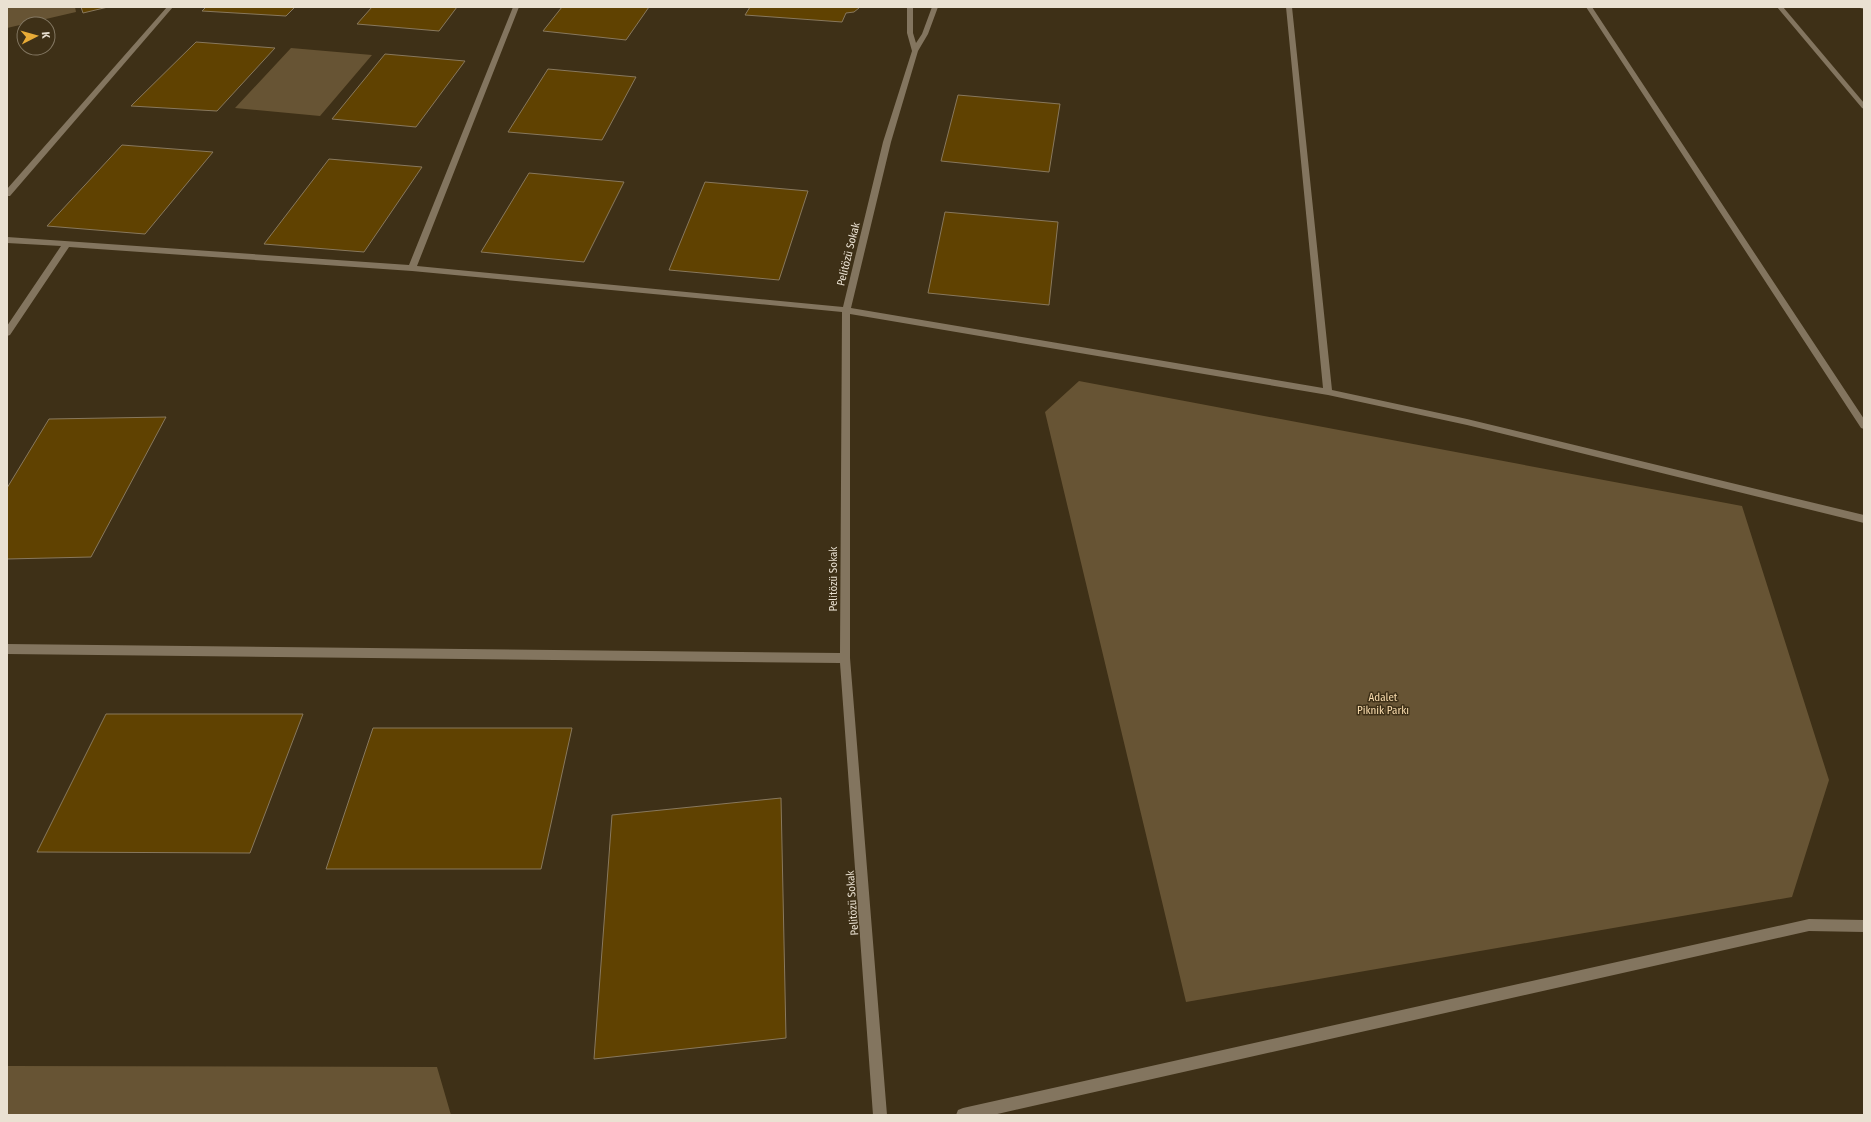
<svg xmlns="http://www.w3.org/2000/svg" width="1871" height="1122" font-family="'Fira Sans Condensed',sans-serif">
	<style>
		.green { fill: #675434 }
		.building { fill: #604201; stroke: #88785d }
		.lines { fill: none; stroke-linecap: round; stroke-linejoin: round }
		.minor { fill: #83755f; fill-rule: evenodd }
		.labels { text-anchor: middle; stroke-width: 3; stroke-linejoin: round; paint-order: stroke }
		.street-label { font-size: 11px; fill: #eae1d2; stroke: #3e3017 }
		.park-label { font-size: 11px; fill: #f9dcae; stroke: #3e3017 }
	</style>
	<rect width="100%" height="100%" fill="#3e3017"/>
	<path class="green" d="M8,7H75L76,12L7,28Z
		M291,48L372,55L320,116L235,108Z
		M1079,381L1742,506L1829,780L1792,897L1186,1002L1045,412Z
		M7,1066L437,1067L451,1115H7Z"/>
	<path class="building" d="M81,7H108L83,13Z
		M206,7H295L286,16L202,11Z
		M372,7H457L439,31L357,24Z
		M562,7H649L626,40L543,31Z
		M750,7H859V8L854,12L846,13L842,22L745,15Z
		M196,42L275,48L217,111L131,106Z
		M385,54L465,61L416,127L332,119Z
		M548,69L636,77L602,140L508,132Z
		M958,95L1060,104L1049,172L941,161Z
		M122,145L213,152L145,234L47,226Z
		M329,159L422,167L364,252L264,244Z
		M529,173L624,182L584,262L481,252Z
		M705,182L808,191L779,280L669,270Z
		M945,212L1058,222L1049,305L928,293Z
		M166,417L91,557L7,559V488L49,419Z
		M106,714H303L250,853L37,852Z
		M373,728H572L541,869H326Z
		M781,798L786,1038L594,1059L612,815Z"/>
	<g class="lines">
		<path class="minor" d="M167,7H173L10,196H7V189Z
			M513,7H519L417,266L843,307L883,142L912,51L907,33V7H913V33L916,43L922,34L932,7H938L928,34L918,51L891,142L851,308L1323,388L1286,7H1292L1332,390L1467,419L1864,515V523L1467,425L1328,395L850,314V658L887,1115H873L840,663L7,654V644L840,653L842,312L412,271L69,247L10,335L7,336V326L61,246L7,243V237L409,265Z
			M1586,7H1592L1864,419V429L1861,428Z
			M1777,7H1783L1864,103V109L1862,108Z
			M1856,7H1864V9Z
			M1809,919L1864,920V932L1809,931L993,1115H956L958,1110L963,1108Z"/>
	</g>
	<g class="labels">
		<g class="street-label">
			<text transform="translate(848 254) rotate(-76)" y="4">Pelitözü Sokak</text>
			<text transform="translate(833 579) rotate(-90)" y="4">Pelitözü Sokak</text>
			<text transform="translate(852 903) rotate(-94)" y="4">Pelitözü Sokak</text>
		</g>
		<g class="park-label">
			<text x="1383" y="701">Adalet<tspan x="1383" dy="13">Piknik Parkı</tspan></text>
		</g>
	</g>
	<rect width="1871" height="1122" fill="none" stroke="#eae1d2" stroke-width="16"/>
	<g transform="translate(36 36) rotate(84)"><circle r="19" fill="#3e3017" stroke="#837762"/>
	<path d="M0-3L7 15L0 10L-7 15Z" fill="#e8ab37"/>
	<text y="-6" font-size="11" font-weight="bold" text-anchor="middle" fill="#eae1d2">K</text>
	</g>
</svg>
